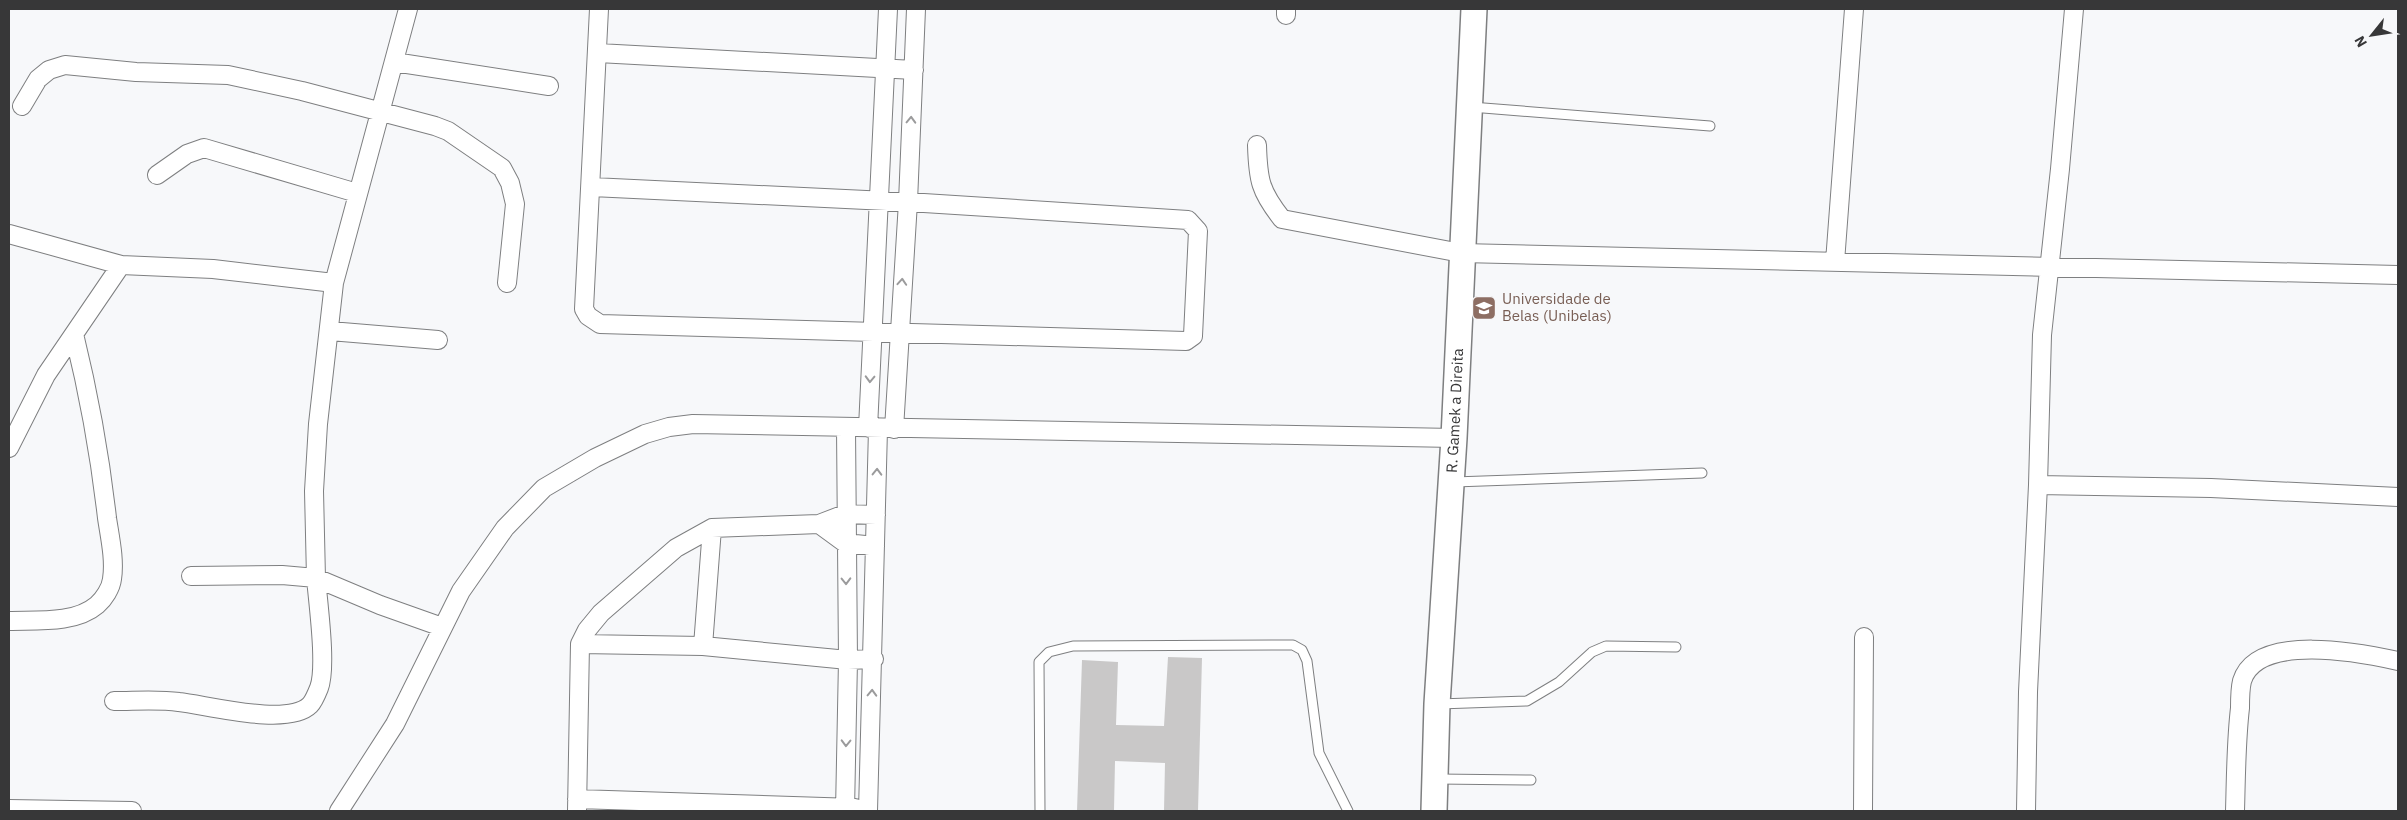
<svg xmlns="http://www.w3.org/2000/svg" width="2407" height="820" font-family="'IBM Plex Sans',sans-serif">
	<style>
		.building { fill: #c9c8c8 }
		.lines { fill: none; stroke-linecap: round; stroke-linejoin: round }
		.lane-casing { stroke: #7e7f80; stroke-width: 11 }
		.street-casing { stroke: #7e7f80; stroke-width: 20 }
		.secondary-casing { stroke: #7e7f80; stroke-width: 28 }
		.lane { stroke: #fff; stroke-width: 9 }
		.street { stroke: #fff; stroke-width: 18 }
		.secondary { stroke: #fff; stroke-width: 25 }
		.oneway { stroke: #9b9b9c }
		.labels { text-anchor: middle; stroke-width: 5; stroke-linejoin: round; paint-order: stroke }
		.education-label { font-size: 15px; fill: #785e54; stroke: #f7f8fa; text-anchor: start }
		.street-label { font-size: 15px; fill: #373738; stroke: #f7f8fa }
	</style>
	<rect width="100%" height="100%" fill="#f7f8fa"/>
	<path class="building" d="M1168,657L1202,658L1198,811H1164L1165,763L1115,761L1114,811H1077L1082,660L1118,662L1116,725L1164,726Z"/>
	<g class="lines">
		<defs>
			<path id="lane" d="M1471,107L1710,126
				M1454,482L1702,473
				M1439,704L1527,701L1559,682L1592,652L1606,646L1676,647
				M1437,779L1531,780
				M1040,811L1039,662L1049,652L1073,646L1293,645L1302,650L1307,661L1319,753L1348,811"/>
			<path id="street" d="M408,9L334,283L318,424L314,491L316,578L380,605L442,627
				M1286,15V9
				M598,53L914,70
				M394,62L549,86
				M22,106L38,79L49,70L65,65L136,72L228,75L302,91L435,126L448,131L502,168L510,183L515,204L507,283
				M1257,145C1258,180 1260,191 1282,219L1461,253L2398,275
				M157,175L187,154L204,148L357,193
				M592,187L908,202L1188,220L1198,231L1193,336L1186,341L600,324L588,316L584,309L599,9
				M9,234L121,265L213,269L334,283
				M1835,262L1854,9
				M330,331L438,340
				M868,428L888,9
				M894,429L908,202L916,9
				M9,448L46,375L121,265
				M2038,485L2211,488L2398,497
				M819,524L845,543L875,546
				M9,621C36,620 75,624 97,605C104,599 111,588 112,579C115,560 110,538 107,518C100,456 89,395 74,334
				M580,644L703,646L848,660L874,659
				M703,646L712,528
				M114,701C135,701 158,699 179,702C207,705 288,727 310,705C313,702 317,693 319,688C327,667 318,603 316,578L282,575L191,576
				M577,799L855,808
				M9,809L132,811
				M339,811L395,724L461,591L505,528L544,488L595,458L645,434L669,427L693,424L1454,438
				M577,811L580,644L587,630L601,613L676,548L712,528L819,524L845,514L876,515
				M845,811L848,660L846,428
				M868,811L878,429
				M1863,811L1864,637
				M2026,811L2028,692L2038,485L2042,335L2060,169L2074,9
				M2235,811C2236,777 2236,742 2240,708C2240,700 2240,689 2242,681C2257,632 2362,653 2398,661"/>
			<g id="secondary">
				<path id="s1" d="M1434,811L1437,704L1454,438L1474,9"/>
			</g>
		</defs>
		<use href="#lane" class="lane-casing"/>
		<use href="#street" class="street-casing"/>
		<use href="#secondary" class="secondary-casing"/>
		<use href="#lane" class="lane"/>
		<use href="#street" class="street"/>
		<use href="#secondary" class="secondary"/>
	</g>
	<defs><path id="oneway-chevron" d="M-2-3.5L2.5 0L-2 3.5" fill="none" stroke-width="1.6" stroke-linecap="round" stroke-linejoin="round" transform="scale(1.25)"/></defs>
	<g class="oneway">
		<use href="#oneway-chevron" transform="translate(911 120) rotate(-88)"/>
		<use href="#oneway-chevron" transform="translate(902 282) rotate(-86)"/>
		<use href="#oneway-chevron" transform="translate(870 379) rotate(92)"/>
		<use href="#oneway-chevron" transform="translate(877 472) rotate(-89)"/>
		<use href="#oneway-chevron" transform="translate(846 581) rotate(89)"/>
		<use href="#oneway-chevron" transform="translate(872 693) rotate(-88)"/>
		<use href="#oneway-chevron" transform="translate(846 743) rotate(91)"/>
	</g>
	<defs>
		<symbol id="university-square" viewBox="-11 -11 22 22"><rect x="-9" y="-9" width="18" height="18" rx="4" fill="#8d6e63" stroke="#f7f8fa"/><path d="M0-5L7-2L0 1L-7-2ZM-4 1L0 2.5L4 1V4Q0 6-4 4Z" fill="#fff"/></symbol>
	</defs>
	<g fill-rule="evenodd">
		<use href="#university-square" x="1470" y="294" width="28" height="28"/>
	</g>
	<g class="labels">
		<g class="education-label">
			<text x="1502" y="304">Universidade de<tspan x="1502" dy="17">Belas (Unibelas)</tspan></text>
		</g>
		<g class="street-label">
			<text dy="5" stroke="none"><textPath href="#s1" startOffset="401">R. Gamek a Direita</textPath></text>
		</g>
	</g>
	<rect width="2407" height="820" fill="none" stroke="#373738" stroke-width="20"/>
	<g transform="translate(2372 35) rotate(240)" stroke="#f7f8fa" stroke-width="4" paint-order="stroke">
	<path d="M0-4L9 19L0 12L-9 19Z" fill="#373738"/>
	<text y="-8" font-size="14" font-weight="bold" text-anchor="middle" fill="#373738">N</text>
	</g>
</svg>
